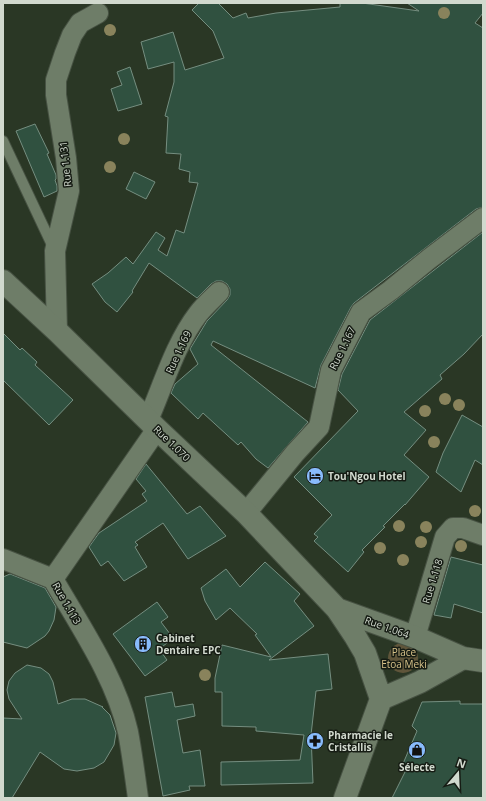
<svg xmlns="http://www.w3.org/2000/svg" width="486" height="801" font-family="'Open Sans',sans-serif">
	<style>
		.green { fill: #5f553a }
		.building { fill: #305140; stroke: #758e80 }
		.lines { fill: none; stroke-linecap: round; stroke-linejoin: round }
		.lane-casing { stroke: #475243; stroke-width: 12 }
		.street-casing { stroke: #475243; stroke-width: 22 }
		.secondary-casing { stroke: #475243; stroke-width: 24 }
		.lane { stroke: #6e7d68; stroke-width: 10 }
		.street { stroke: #6e7d68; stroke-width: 20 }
		.secondary { stroke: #6e7d68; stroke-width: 22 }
		.tree { fill: #89835c }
		.labels { text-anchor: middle; stroke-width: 3; stroke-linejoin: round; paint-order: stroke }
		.street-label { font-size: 10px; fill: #d1d9ce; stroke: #161c14 }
		.poi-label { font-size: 10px; font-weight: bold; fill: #d1d9ce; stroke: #161c14; text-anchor: start }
		.park-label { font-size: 10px; fill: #d7c289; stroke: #161c14 }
	</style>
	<rect width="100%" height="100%" fill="#2a3725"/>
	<path class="green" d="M388 658a15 15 0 1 1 30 0a15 15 0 1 1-30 0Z"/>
	<path class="building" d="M199,3H218L233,18L246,13L248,18L276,13L340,7V3H362L419,11L407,3H483V13L475,23L483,28V207L476,209L354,303L351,307L321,365L315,388L213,341L211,345L308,422L268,468L256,459L241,442L238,445L203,413L198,419L171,393L175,384L198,364L190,349L207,321L227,300L230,295V289L227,284L222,281H216L211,284L197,298L149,263L132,291L133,292L117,312L105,302L92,284L108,273L126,257L133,264L156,232L165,238L158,250L167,256L176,230L184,233L198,183L189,182L190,172L179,169L181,154L166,153L168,117L165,116L174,82V62L148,69L141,42L173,32L185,70L224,58L213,31L192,10Z
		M130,67L142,104L118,111L111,89L122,85L117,72Z
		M35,124L49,153L47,154L56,175V179L55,180L57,186V191L44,197L16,131Z
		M134,172L155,182L146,199L126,189Z
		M483,232V334L464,354L440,375L442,379L404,412L426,430L404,455L429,477L405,505V504L383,526L385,527L362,550L364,552L348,572L314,541L318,537L314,534L332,515L294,477L358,411L338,390L342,374L370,320Z
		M3,333L20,350L22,348L37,362L35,365L73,400L49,425L3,380Z
		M462,415L483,427V465L475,460L461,492L436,472L443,453Z
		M146,464L187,514L200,506L226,536L188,559L163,523L135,542L138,545L135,547L147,567L124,581L108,561L101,566L89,547L99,533L147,501L142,494L146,491L136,479Z
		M451,557L483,565V613L454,604L451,618L434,615Z
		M265,562L300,594L294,601L314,626L269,660L328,654L332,689L316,691L311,735L313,783L221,785V762L300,760L304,735L256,731V727L222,726V692H215V678L222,645L271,657L255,635L257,634L230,608L216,620L205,601L201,588L226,569L240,587Z
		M10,574L45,588L56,607L54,620L49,631L45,636L27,648L3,642V577Z
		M157,602L168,617L161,622L170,634L178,635L159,649L167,660L145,676L113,634Z
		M27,665L41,668L49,674L53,682L58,704L72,699H85L103,707H102L110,715L116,733L114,745L104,762L94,768L77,771L64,769L40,752L12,798H3V718L22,719L9,699L7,690L9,681L15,673Z
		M172,692L175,707L193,704L195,716L177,720L183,753L200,750L205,786H189L190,790L163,796L145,697Z
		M460,701V704H483V798H392L407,768L402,766L417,731L412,726L422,702Z"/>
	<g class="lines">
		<defs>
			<path id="lane" d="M3,141L53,247"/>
			<path id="street" d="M57,331L55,251L69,191L66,158L56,95V80L65,53L72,35L80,23L98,13
				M148,420C163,386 175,344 198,314C204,306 212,299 219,292
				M246,513L295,453L319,427L331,370L361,312L391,290L429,259L483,218
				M3,559L53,579
				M415,637L445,537L453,528H463L483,535
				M138,798C135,776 132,753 128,732C116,678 80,626 53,579L157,429"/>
			<path id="secondary" d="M3,281L57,331L157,429L246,513L337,609L355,636L365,653L381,699L345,798
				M337,609L415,637L463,658L483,661
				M381,699L420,682L463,658"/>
		</defs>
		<use href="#lane" class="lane-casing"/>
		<use href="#street" class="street-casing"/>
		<use href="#secondary" class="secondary-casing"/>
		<use href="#lane" class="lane"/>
		<use href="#street" class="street"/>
		<use href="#secondary" class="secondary"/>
	</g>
	<g class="tree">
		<circle cx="444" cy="13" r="6"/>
		<circle cx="110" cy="30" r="6"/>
		<circle cx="124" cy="139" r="6"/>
		<circle cx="110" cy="167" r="6"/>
		<circle cx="445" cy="399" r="6"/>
		<circle cx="459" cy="405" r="6"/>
		<circle cx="425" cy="411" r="6"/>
		<circle cx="434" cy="442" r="6"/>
		<circle cx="475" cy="511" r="6"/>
		<circle cx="399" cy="526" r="6"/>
		<circle cx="426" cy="527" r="6"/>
		<circle cx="421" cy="542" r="6"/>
		<circle cx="461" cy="546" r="6"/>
		<circle cx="380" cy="548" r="6"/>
		<circle cx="403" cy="560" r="6"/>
		<circle cx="205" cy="675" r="6"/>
	</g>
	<defs>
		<symbol id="hotel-disc" viewBox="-11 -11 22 22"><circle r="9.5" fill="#88bbfc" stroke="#161c14"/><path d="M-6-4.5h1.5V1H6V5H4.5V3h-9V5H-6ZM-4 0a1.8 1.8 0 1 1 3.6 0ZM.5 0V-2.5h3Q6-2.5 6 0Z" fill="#111"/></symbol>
		<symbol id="building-disc" viewBox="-11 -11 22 22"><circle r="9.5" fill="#88bbfc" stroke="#161c14"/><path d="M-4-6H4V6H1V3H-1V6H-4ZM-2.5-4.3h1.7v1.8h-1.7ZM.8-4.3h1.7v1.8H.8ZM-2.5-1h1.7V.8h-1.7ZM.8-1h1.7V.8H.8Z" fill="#111"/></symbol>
		<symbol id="pharmacy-disc" viewBox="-11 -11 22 22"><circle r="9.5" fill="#88bbfc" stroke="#161c14"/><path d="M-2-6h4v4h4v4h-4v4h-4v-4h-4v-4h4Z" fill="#111"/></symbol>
		<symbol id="shop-disc" viewBox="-11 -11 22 22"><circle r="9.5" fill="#88bbfc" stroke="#161c14"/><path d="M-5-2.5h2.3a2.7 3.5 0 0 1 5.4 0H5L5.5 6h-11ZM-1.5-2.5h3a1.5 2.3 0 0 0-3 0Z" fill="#111"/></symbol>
	</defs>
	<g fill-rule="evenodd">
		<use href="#hotel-disc" x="305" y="466" width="20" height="20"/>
		<use href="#building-disc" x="133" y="634" width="20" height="20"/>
		<use href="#pharmacy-disc" x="305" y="731" width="20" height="20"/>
		<use href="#shop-disc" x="407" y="740" width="20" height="20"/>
	</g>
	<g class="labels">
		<g class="street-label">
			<text transform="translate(65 164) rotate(-96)" y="4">Rue 1.131</text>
			<text transform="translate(342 348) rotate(-64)" y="4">Rue 1.167</text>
			<text transform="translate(178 352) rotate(-65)" y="4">Rue 1.169</text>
			<text transform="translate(172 443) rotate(44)" y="4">Rue 1.070</text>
			<text transform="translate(432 581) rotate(-73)" y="4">Rue 1.118</text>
			<text transform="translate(67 603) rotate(60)" y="4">Rue 1.113</text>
			<text transform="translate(387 627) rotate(20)" y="4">Rue 1.064</text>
		</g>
		<g class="poi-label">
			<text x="328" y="480">Tou'Ngou Hotel</text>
			<text x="156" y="642">Cabinet<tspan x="156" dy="12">Dentaire EPC</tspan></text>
			<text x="328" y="739">Pharmacie le<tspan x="328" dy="12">Cristallis</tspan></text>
			<text x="417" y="771" text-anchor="middle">Sélecte</text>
		</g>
		<g class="park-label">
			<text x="404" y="656">Place<tspan x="404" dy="12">Etoa Meki</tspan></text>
		</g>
	</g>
	<rect width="486" height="801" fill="none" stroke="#d1d9ce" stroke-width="8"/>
	<g transform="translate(458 773) rotate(19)" stroke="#161c14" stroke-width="3" paint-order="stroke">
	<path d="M0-3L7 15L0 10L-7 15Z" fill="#d1d9ce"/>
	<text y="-6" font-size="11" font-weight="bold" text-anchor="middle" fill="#d1d9ce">N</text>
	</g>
</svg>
